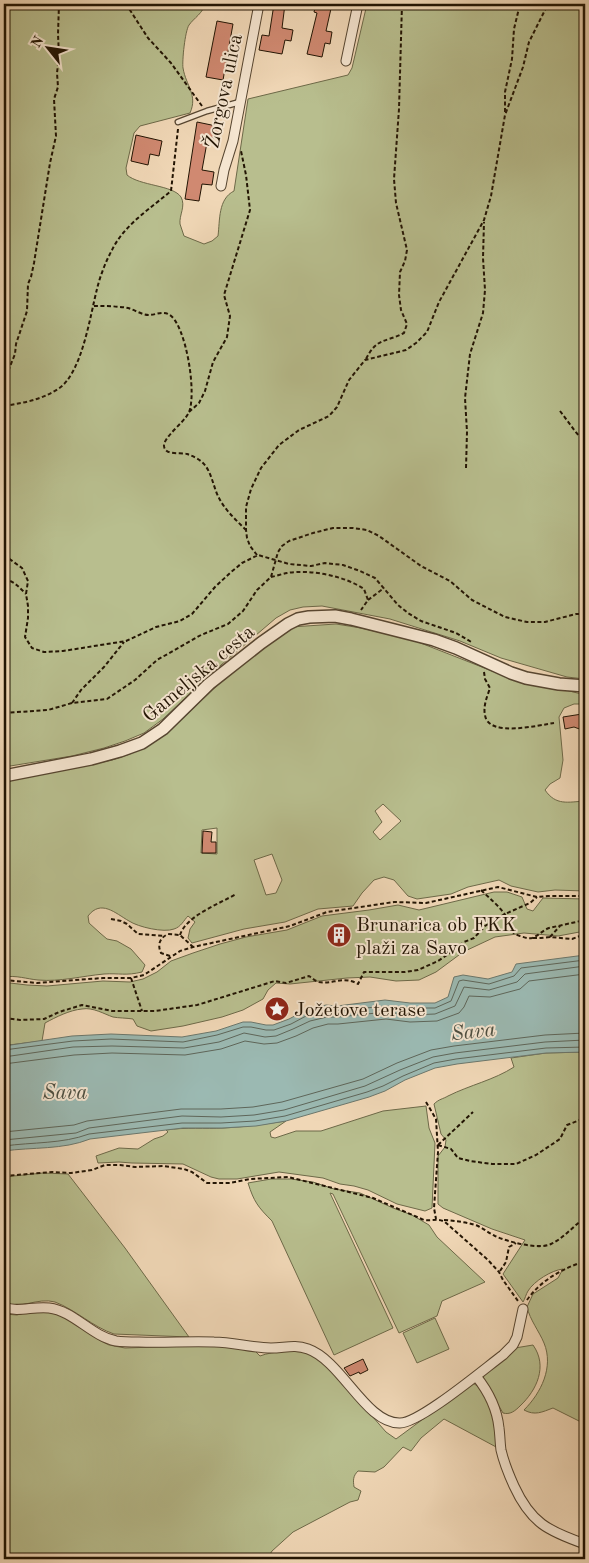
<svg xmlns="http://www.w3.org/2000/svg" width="589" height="1563" font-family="'Old Standard TT',serif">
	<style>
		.green { fill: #b8be8e; stroke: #6d6948; fill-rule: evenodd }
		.water { fill: #9bb9b2; stroke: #6b776c }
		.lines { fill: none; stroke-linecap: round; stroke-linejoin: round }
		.shore { stroke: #5e665a; stroke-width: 1 }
		.building { fill: #d08971; stroke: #221403 }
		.service-casing { stroke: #564530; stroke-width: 7 }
		.minor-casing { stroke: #564530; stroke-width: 11 }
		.tertiary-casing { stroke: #564530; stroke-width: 14 }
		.path { stroke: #221403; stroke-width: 2; stroke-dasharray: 4 2.5; stroke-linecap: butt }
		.service { stroke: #f5e5d0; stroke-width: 4.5 }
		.minor { stroke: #f5e5d0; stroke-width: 9 }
		.tertiary { stroke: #f5e5d0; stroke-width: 11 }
		.labels { text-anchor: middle; stroke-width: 4; stroke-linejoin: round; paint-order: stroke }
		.street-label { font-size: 20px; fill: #221403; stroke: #f5e5d0 }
		.poi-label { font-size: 20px; fill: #221403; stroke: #f5e5d0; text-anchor: start }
		.water-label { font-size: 21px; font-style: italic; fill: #4c4e40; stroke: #f5e5d0 }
	</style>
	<rect width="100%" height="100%" fill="#f0d7b6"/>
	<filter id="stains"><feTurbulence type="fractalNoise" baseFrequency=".004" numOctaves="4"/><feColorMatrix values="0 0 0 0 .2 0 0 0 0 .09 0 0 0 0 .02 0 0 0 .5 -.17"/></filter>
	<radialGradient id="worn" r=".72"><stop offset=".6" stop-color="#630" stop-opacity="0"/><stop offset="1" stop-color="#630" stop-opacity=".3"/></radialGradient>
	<path class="green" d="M4,4H205C203,13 194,18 189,25C185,31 182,61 183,68C186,86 198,95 190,113L140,126L134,133L126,168L127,175C140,186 173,185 181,197C186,206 179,215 180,224C181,228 183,232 184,236L204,244L212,241L218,236C220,220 218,199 234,191L248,99L348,75L352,68L367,4H525L580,7L585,9V679L567,677L501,658L460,641L390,619L322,606L303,607L290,610L276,618L214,671L163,719L144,733L125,741L104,748L72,756L4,767Z
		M336,624L361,628L413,640L492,671L585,695V704H574L564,708L559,717L563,760L560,778L550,784L545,790C556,806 568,802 585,801V891L555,890L538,892L511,886L499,880L468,887L451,894L417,899L408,896L394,880L384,877L374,880L362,893L353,906L318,909L285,922L244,929L192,943L188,938L190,929L195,922L188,916C184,920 181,927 174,929C164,933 138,927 129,921C115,913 101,899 88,916L89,923L100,933L107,939L117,941L131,949L145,965L142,972C126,976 119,973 104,974C82,976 60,982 38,980C27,979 16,975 4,977V780L75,768L112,760L130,754L156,739L182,719L224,679L291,627ZM383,804L401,821L380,840L373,832L382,822L375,811ZM217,828V854L201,853L202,830ZM272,854L282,880L276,893L266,895L254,860Z
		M494,892H507L522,897L527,909L533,911L543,898L585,899V931L558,936L524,933L495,937L463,952L436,972L419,980L396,981L370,977L347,978L290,984L276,983L268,990L263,999L243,1010L222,1017L183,1026L151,1031L137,1026L133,1019C127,1018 118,1018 113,1017C104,1014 93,1007 82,1009C70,1010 56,1017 45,1023L42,1041L9,1045L4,1035V984L10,983L27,985L47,986L103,981L130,982L143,979L157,972L171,961L193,953L220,944L246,937L287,930L322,916L369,910L398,905L419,910Z
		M585,1052V1424L553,1408C542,1412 535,1416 524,1410C541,1393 554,1367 544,1343C539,1331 530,1320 527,1307L533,1294L558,1278L563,1269C552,1270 534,1281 528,1291C526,1294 525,1299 523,1302L503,1274L525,1240L492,1229L443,1208L438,1204V1156L445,1147L446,1140L441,1134L434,1104C439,1099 443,1099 448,1096C470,1085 494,1080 514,1067L511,1058L546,1053Z
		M426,1106L429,1128L435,1143L432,1208L425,1211L397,1204L368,1190L354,1186L340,1184L323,1178L279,1172L237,1179H219L211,1177L183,1164L132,1163L119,1162L98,1163L96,1156L119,1148L138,1149L154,1139L163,1136L168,1132L166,1130C186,1127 205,1129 224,1128C245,1127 265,1124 286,1121L270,1132L271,1137L275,1138L296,1131H321L383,1111Z
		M43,1173L68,1174L125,1248L189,1337L114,1334C93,1327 76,1310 55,1302C38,1297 18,1310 4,1304V1177Z
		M271,1179H291L313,1182L334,1189L360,1193L393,1208L412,1215L429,1225L437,1237L485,1282L442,1301L437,1316L399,1333L333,1194L330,1193L393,1328L334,1355L272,1221C258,1207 254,1202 248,1183Z
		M35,1310H51L89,1331L99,1340L109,1345L125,1348L216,1345L255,1351L260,1356C272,1351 301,1349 313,1355C326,1361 335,1374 344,1385C358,1400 372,1416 386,1432L396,1439L472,1383C481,1385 494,1410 496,1419C498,1428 498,1439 498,1448L444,1419L421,1438L411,1451L403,1447L384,1467L375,1472L358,1471C353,1476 353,1480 354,1487L361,1491L358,1500L350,1502L293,1532L272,1551L267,1559H4V1314L17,1315Z
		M435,1318L449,1349L417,1363L403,1333Z
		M533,1345C548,1366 537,1390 520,1406C515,1411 510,1415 503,1413L483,1379L485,1372L515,1348Z"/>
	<path class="water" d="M585,955V1052L546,1053L457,1064L435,1068L405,1080L385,1091L369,1097L286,1121L256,1126L222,1128H183L90,1139C63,1150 32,1147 4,1151V1046L72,1036L111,1034L182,1037L216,1031L243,1022H251L266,1025H273L289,1019L306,1010L326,1005L337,1006L385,1000L410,1003H435L448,997L454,977L463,975L488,979L512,972L516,964Z"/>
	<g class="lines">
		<path class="shore" d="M4,1050L73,1041L111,1039L183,1042L217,1035L243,1027H251L266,1030H274L291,1024L308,1015L327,1010L337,1011L386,1006L410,1008H435L451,1001L459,981L463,980L489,984L514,976L521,968L585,960
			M4,1057L73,1047L112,1046L184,1048L219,1042L244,1033L265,1037L276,1036L293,1029L310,1021L327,1017H338L386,1012L410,1015L435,1014L455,1006L464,987L489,990L517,982L525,974L585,966
			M4,1064L74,1055L112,1053L185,1055L221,1049L245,1041L264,1044L277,1043L296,1036L313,1028L328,1024H338L386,1019L410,1022L437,1021L459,1013L464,1007L469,996L490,997L520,989L529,981L585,974
			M4,1132L74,1125L87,1121L181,1109H221L253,1107L282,1102L363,1079L397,1063L431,1050L454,1046L545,1035L585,1033
			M4,1140L76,1133L89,1128L182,1116L221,1117L254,1115L284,1110L365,1086L400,1070L433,1057L455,1053L545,1042L585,1040
			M4,1146C33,1142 62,1144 89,1134L182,1123H221L255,1121L285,1116L367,1092L383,1086L403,1076L434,1063L456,1059L546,1048L585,1047"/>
	</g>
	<path class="building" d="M274,4H285L282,28L293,30L291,41L285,40L282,54L259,50L262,35L269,36Z
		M316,4H332L326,31L332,32L330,44L325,43L322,57L307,54L317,13L314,12Z
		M217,21L233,24L223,80L206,77Z
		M197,122L221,127L219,139L208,137L202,170L214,172L212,185L202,184L199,201L185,199Z
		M136,135L162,141L159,156L150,154L148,165L131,161Z
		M582,714L583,717L585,718V731L574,727L565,729L563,717Z
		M203,831L212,832L211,842H216V853H202Z
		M363,1359L368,1370L360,1374L359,1372L350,1376L344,1368Z"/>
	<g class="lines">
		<defs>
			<path id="service" d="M178,122L207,111L240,102"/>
			<path id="minor" d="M346,61L358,4
				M221,186L224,170L233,141L259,4
				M4,1307C18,1313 33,1306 49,1308C74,1311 91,1336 116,1341C123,1342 131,1342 139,1342C164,1343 189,1341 214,1342C233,1342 252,1348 271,1348C285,1348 294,1344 308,1349C342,1361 366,1424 400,1423C420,1423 484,1369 503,1355L513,1345L517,1337L523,1309
				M476,1376C488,1391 497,1408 499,1428C500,1435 500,1443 501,1450C504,1463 509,1475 514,1486C531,1523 548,1531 585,1544"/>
			<path id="tertiary" d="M4,776L91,759L120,751L142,743L163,729L209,684L261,643L288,624L298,619L309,617L335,616L351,619L434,640L456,648L511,673L526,678L559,684L585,686"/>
		</defs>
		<use href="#service" class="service-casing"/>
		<use href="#minor" class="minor-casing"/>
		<use href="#tertiary" class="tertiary-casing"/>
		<path class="path" d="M126,4L148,38L171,63L202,106
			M505,112V92L512,59L514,29L520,4
			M94,306C105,306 117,306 128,308C135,310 142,315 149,315C155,315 162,311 168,314C186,321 198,398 188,414C184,422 163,438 164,446C165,456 181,452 187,454C193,456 199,459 203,463C212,472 213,487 219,498C225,510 236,520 246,530
			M366,359C377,337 385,343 404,333L407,324L401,310L399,295L400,272L405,261L407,250L396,203L394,179L399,109L402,4
			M4,376L9,369L15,354L16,344L27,311L28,284L31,277L34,263L50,163L56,136L54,99L58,87L57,73L59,56L58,34L59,4
			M4,406C23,403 41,400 58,389C82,374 90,316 97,289C100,276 106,261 112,250C124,225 151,208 171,191L178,129
			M560,411L575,431L585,443
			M189,412L199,403L205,391L213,362L227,337L230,316L224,295L250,210L246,175L241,151
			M466,468L467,432L465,398L470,354L483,313L485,290L483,258L484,222
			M4,555L22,568L28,581L26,594L28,606V618L25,637L32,648L44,652L63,651L126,641L156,627L180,621L192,614L215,587L230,573L242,563L258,555L289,564L311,566L325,563L343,565L360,571L375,578L398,605L408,613L421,621L456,633L473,643
			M257,555L250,546L247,538L246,530V507L251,489L261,468L279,445L299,430L329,416L337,407L349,380L365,360L406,350L416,343L427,332L439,302L484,220L491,196L505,115L523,67L529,42L548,4
			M271,577C276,576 282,574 287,573C310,569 345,576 364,589L368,600L361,610
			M4,579C14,581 19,587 26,594
			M368,600L384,588
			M484,672L485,679L490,688C487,697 483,706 485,715C488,738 539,725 554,723
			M72,703L81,690L104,667L124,642
			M4,713L48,710L72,703L107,699L135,680L157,660L201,635L228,624L243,611L257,590L271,577L278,552L282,546L289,541L313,533L333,528H353L367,530L379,536L421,566L450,581L472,600L505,617L527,622H545L576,614H585
			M481,890C489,898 497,904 503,912C512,923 504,930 520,936C524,937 528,939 532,938C538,936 543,930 549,928L585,920
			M111,919L121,921L127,924L138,934L164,936
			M180,935C186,916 219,904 236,894
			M550,937L560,926
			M533,938H541L550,937L572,939L585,934
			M170,956L161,953C157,944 160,938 168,934L180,935L193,947
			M131,978L142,1011
			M4,980L37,983L103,978H131L144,975L180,951L193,947L290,926L327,912L394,902L426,903L498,887L537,897L548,896H585
			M4,1018L20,1020L44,1019L59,1012L82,1005L112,1011H155L197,1005L275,981L286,983L309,976C312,978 315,981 319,982C333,985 343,975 358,984L364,972H405L418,970L438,961L453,951L464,942L474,938L485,926L505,914L530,903L537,897
			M426,1102L436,1119L438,1152L434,1208L436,1219
			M438,1145L451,1149L458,1158L470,1161L492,1164H516L536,1155L560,1139L567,1125L585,1118
			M438,1145L473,1112
			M4,1176L52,1172L71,1173L92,1170L105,1165H120L135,1167L163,1166L184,1169L192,1172L207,1183H230L250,1179L288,1177L373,1198L424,1220C432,1221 438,1218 445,1222L488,1260L499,1272L503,1280L518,1301
			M444,1220C456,1221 467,1222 478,1226C484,1229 489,1233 495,1236C508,1242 539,1250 551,1244C564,1238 573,1226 585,1218
			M500,1271L506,1262L509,1247L516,1243
			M527,1300C541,1280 562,1269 585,1261"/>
		<use href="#service" class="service"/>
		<use href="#minor" class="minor"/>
		<use href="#tertiary" class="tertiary"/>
	</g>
	<defs>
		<symbol id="building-disc" viewBox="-11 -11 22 22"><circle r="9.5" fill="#8f2418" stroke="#f5e5d0"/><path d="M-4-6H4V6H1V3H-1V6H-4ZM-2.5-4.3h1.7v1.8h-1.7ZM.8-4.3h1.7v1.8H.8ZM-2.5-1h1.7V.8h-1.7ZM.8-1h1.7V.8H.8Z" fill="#fff"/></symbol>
		<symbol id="sight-disc" viewBox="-11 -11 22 22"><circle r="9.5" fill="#8f2418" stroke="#f5e5d0"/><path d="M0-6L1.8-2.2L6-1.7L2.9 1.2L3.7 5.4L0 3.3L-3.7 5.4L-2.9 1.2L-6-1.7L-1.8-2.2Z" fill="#fff"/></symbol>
	</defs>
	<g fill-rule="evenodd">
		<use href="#building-disc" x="325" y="921" width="28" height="28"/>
		<use href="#sight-disc" x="263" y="995" width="28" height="28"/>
	</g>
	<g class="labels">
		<g class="street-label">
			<text transform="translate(223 91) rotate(-78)" y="7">Žorgova ulica</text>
			<text transform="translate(198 673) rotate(-40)" y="7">Gameljska cesta</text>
		</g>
		<g class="poi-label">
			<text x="356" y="931">Brunarica ob FKK<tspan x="356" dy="23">plaži za Savo</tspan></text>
			<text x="294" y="1016">Jožetove terase</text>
		</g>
		<g class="water-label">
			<text transform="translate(473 1031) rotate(-6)" y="7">Sava</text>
			<text x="65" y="1099">Sava</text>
		</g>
	</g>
	<rect width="589" height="1563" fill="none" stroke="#f0d7b6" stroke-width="20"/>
	<rect x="5" y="5" width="579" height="1553" fill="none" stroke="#221403" stroke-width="2.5"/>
	<rect x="10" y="10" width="569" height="1543" fill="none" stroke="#221403"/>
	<g transform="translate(48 48) rotate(300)" stroke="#f5e5d0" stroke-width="4" paint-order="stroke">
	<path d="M0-4L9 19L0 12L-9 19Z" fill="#221403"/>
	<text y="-8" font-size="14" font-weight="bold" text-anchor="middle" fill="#221403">N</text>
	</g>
	<rect width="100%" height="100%" filter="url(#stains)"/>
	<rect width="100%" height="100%" fill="url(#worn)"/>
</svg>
